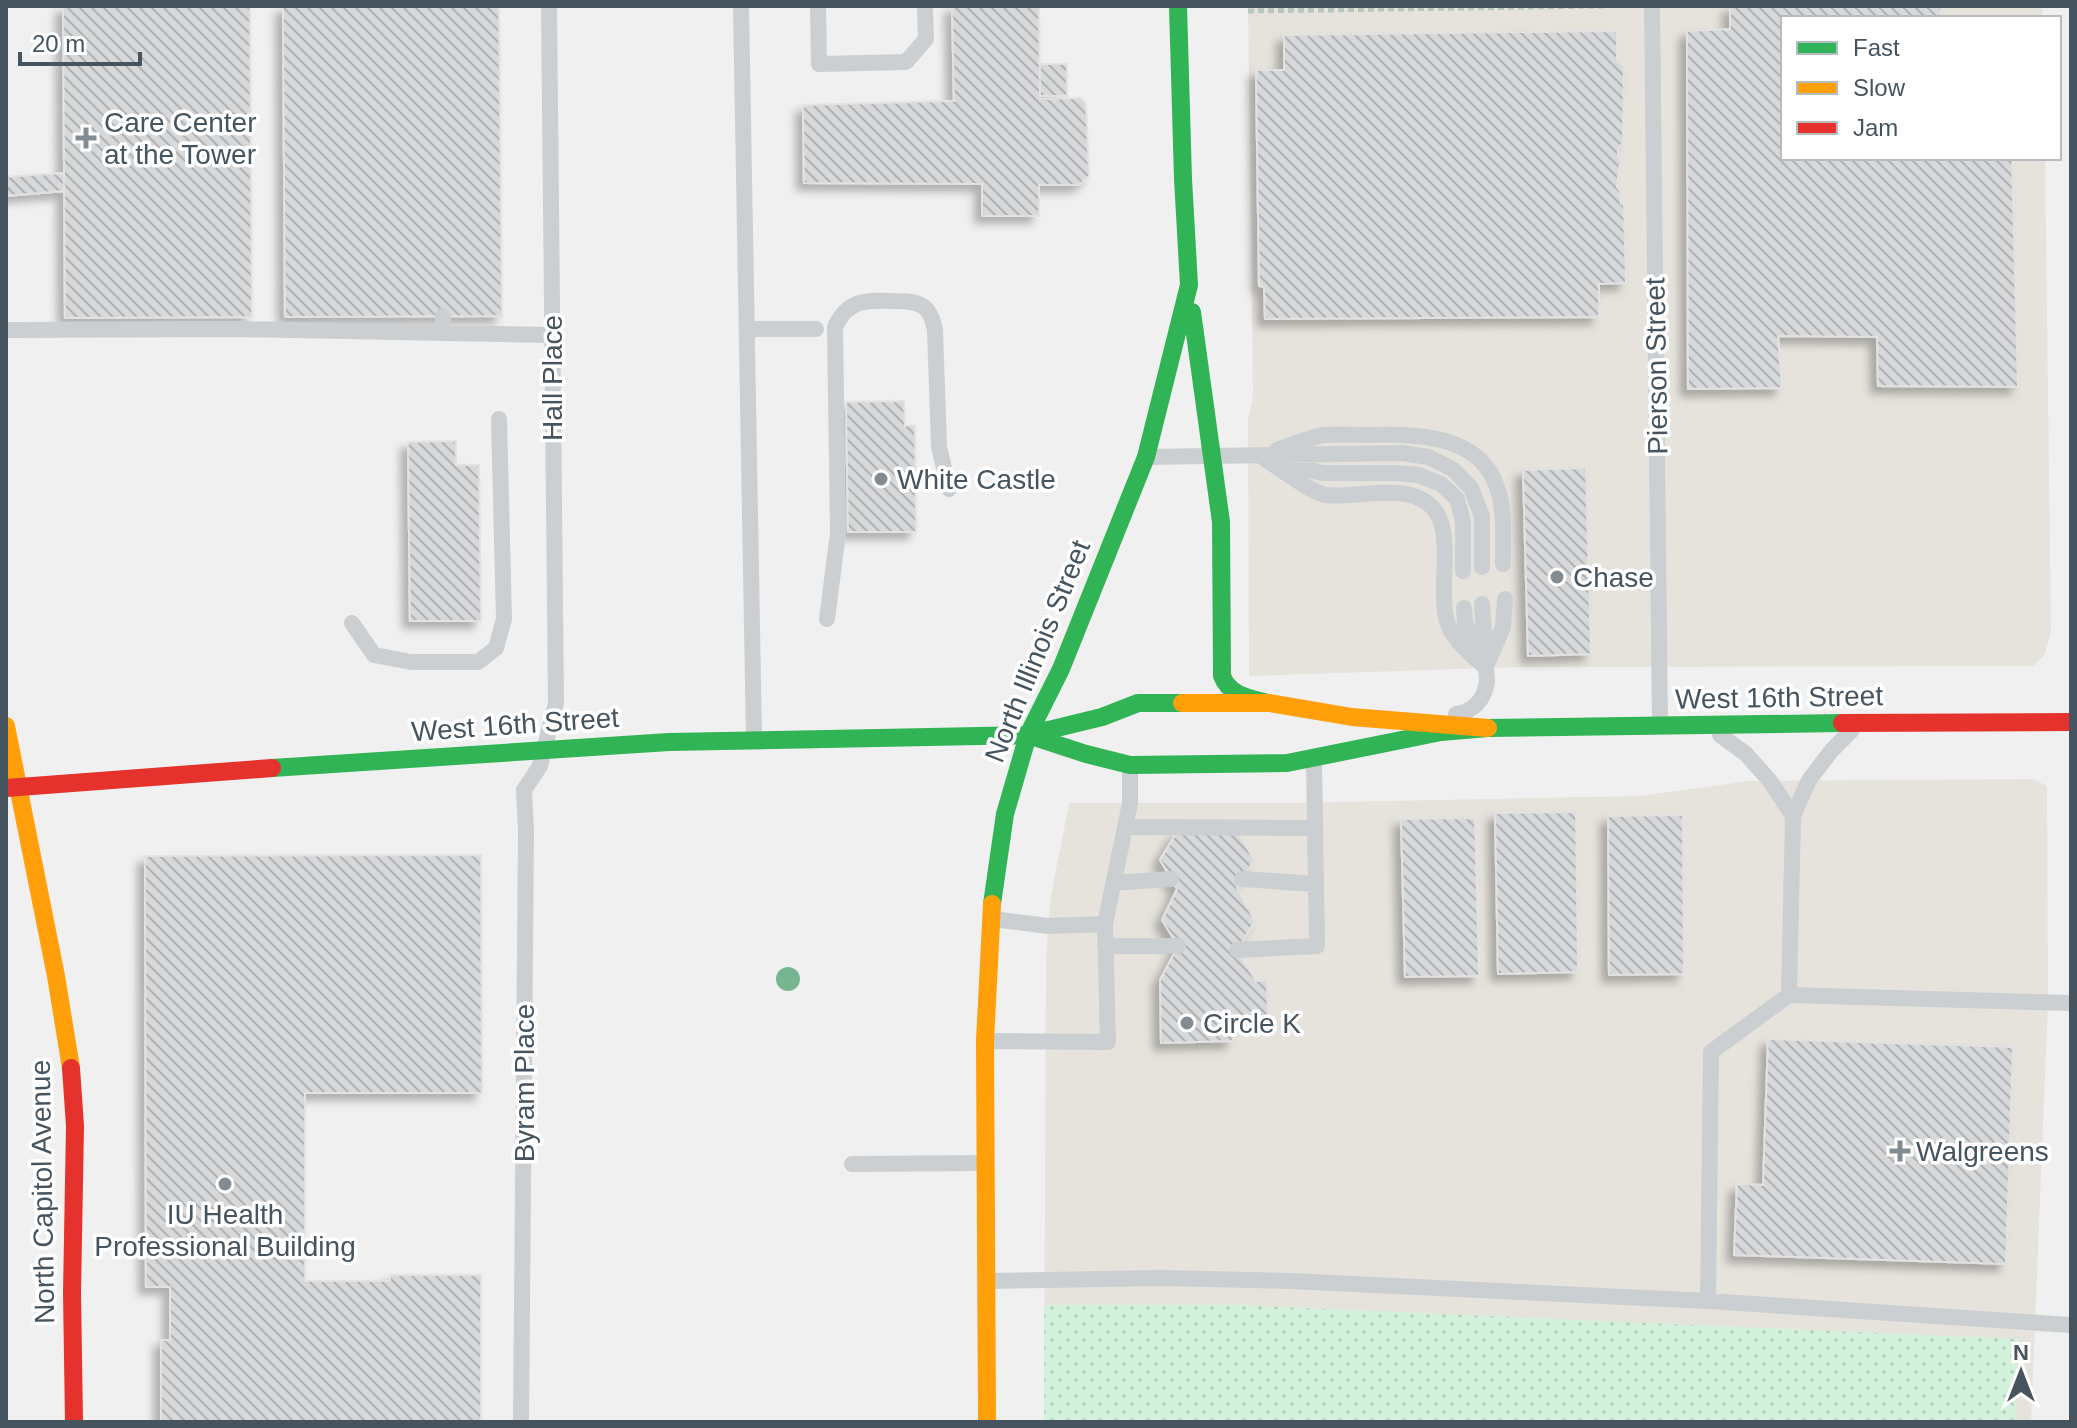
<svg xmlns="http://www.w3.org/2000/svg" width="2077" height="1428" font-family="Arial,sans-serif">
	<style>
		.commercial { fill: #e6e3dd }
		.green { fill: url(#green-dots) }
		.building { fill: url(#building-back-hatch); stroke: #e2e2e3; stroke-width: 2; filter: url(#shadow) }
		.lines { fill: none; stroke-linecap: round; stroke-linejoin: round }
		.path { stroke: #b8c6c0; stroke-width: 5; stroke-dasharray: 6 4; stroke-linecap: butt }
		.lane { stroke: #cbcfd1; stroke-width: 16 }
		.fast { stroke: #30b455; stroke-width: 18 }
		.slow { stroke: #ff9f0a; stroke-width: 18 }
		.jam { stroke: #e5322d; stroke-width: 18 }
		.tree { fill: #75b691 }
		.poi-dot { fill: #818b91; stroke: #fff; stroke-width: 3 }
		.labels { text-anchor: middle; stroke-width: 7; stroke-linejoin: round; paint-order: stroke }
		.poi-label { font-size: 28px; fill: #45545e; stroke: #fff; text-anchor: start }
		.street-label { font-size: 28px; fill: #45545e; stroke: #fff }
	</style>
	<defs>
		<pattern id="green-dots" width="8" height="8" patternUnits="userSpaceOnUse" patternTransform="scale(2)"><rect width="8" height="8" fill="#d2f2dc"/><path d="M2 2h.1M6 6h.1" fill="none" stroke="#b6d1bf" stroke-width="1.8" stroke-linecap="round"/></pattern>
		<pattern id="building-back-hatch" width="6" height="6" patternUnits="userSpaceOnUse" patternTransform="scale(2)"><rect width="6" height="6" fill="#d7d8da"/><path d="M-1 5l2 2M0 0l6 6M5-1l2 2" fill="none" stroke="#b0b2b4"/></pattern>
		<filter id="shadow"><feDropShadow dx="-7" dy="7" stdDeviation="4" flood-color="#0004"/></filter>
	</defs>
	<rect width="100%" height="100%" fill="#f1f0f0"/>
	<path class="commercial" d="M1248,6H2042L2043,18H1783V158H2045L2051,632L2044,656L2033,666L1520,667L1249,676L1248,419L1253,396Z
		M2033,779L2047,786L2048,1002L2031,1422H1044L1046,960L1050,901L1069,803H1288L1640,796L1749,781Z"/>
	<path class="green" d="M1044,1305H1237L2018,1339L2015,1422H1044Z"/>
	<path class="building" d="M63,6H250L252,317L65,318Z
		M283,6H499L502,316L285,317Z
		M952,6H1039L1040,99L1081,98L1086,104L1089,176L1079,185H1039V216H982V184L804,183L803,105L954,101Z
		M1730,6H1941V18H1783V158H2012L2018,387L1878,386L1877,337L1778,336L1782,388L1688,389L1687,31L1730,29Z
		M1617,31V61L1624,66L1623,143L1618,148V155L1621,162L1619,168L1617,187L1620,191L1621,204H1624L1626,283L1599,284V317L1265,319L1264,287L1259,286L1256,70H1284V35Z
		M1040,64H1067V96H1040Z
		M64,173V191L6,196V177Z
		M904,401L905,426L915,425L916,532H848L846,402Z
		M456,441V465H479L481,621H410L408,442Z
		M1586,468L1591,654L1528,656L1523,470Z
		M1576,812L1578,972L1498,974L1495,813Z
		M1683,815L1684,974L1609,975L1608,816Z
		M1475,818L1479,976L1405,977L1401,819Z
		M1177,832H1238L1254,860L1237,888L1255,921L1237,950L1256,981L1267,980L1268,1018L1232,1019L1233,1041L1161,1043L1160,980L1178,946L1162,920L1177,889L1160,860Z
		M481,855L482,1093H305V1281H390V1275H481V1422H161V1340H170V1287H146L145,856Z
		M1768,1039L2013,1047L2006,1264L1734,1255L1737,1184L1763,1185Z"/>
	<g class="lines">
		<path class="path" d="M1248,11L1604,6"/>
		<path class="lane" d="M741,6L754,739
			M818,6L819,64L906,62L926,39L925,6
			M1652,6L1660,724
			M443,316V333
			M747,329H816
			M6,330L235,329L552,335
			M1277,450C1292,445 1309,437 1324,435C1338,434 1353,435 1367,435C1415,434 1481,433 1498,490C1505,512 1503,542 1503,564
			M1147,457L1402,453L1429,457L1454,470L1471,488L1482,516V567
			M1262,457C1275,465 1312,493 1325,495C1356,499 1408,481 1432,507C1457,532 1435,595 1449,627C1456,643 1473,656 1486,668
			M1277,461L1322,473H1396L1418,475L1441,484L1457,499L1463,522V571
			M1464,608L1465,623L1482,659
			M827,619L838,533L835,327C848,299 867,300 894,301C904,301 916,301 924,307C931,313 933,321 935,330L939,447L949,489
			M352,623L374,655L411,662H478L496,648L504,619L499,419
			M1488,662L1503,627L1505,599
			M1456,714C1474,712 1484,699 1487,682L1482,604
			M1852,730L1832,750L1809,780L1793,816L1789,995L2071,1003
			M1720,735L1746,754L1770,781L1793,816
			M1125,827L1315,828
			M1242,879L1316,884
			M1113,883L1171,879
			M992,919L1048,926L1105,924
			M1105,946H1178
			M1237,950L1317,946L1314,761
			M987,1041L1108,1042L1105,924L1130,803V765
			M852,1164L983,1163
			M988,1281L1161,1278L1291,1281L1708,1301L2071,1325
			M1708,1301L1711,1052L1789,995
			M521,1422L526,831L524,790L540,766L556,703L549,6"/>
		<path class="fast" d="M1192,312L1221,522L1222,676C1230,696 1249,698 1268,703
			M1028,735L1086,754L1130,765L1287,763L1441,732L1488,728L1842,723
			M272,768L669,742L1028,735L1102,717L1138,703H1182
			M992,904L1005,814L1028,735L1061,669L1146,457L1189,285L1183,179L1178,6"/>
		<path class="slow" d="M1182,703H1270L1352,717L1488,728
			M6,726L56,976L71,1068
			M987,1422L985,1041L992,904"/>
		<path class="jam" d="M1842,723L2071,722
			M6,788L272,768
			M71,1068L75,1126L72,1293L74,1422"/>
	</g>
	<circle class="tree" cx="788" cy="979" r="12"/>
	<g class="poi-dot">
		<path d="M82 126h8v8h8v8h-8v8h-8v-8h-8v-8h8z"/>
		<circle cx="881" cy="479" r="8"/>
		<circle cx="1557" cy="577" r="8"/>
		<circle cx="1187" cy="1023" r="8"/>
		<path d="M1896 1139h8v8h8v8h-8v8h-8v-8h-8v-8h8z"/>
		<circle cx="225" cy="1184" r="8"/>
	</g>
	<g class="labels">
		<g class="poi-label">
			<text x="104" y="132">Care Center<tspan x="104" dy="32">at the Tower</tspan></text>
			<text x="897" y="489">White Castle</text>
			<text x="1573" y="587">Chase</text>
			<text x="1203" y="1033">Circle K</text>
			<text x="1916" y="1161">Walgreens</text>
			<text x="225" y="1224" text-anchor="middle">IU Health<tspan x="225" dy="32">Professional Building</tspan></text>
		</g>
		<g class="street-label">
			<text transform="translate(1656 366) rotate(-91)" y="10">Pierson Street</text>
			<text transform="translate(552 378) rotate(-90)" y="10">Hall Place</text>
			<text transform="translate(1037 651) rotate(-68)" y="10">North Illinois Street</text>
			<text transform="translate(1779 697) rotate(-1)" y="10">West 16th Street</text>
			<text transform="translate(515 724) rotate(-4)" y="10">West 16th Street</text>
			<text transform="translate(524 1083) rotate(-90)" y="10">Byram Place</text>
			<text transform="translate(42 1192) rotate(-91)" y="10">North Capitol Avenue</text>
		</g>
	</g>
	<rect width="2077" height="1428" fill="none" stroke="#45545e" stroke-width="16"/>
	<rect x="1781" y="16" width="280" height="144" fill="#ffffff" stroke="#b5bbbf" stroke-width="2"/>
	<rect x="1797" y="42" width="40" height="12" fill="#30b455" stroke="#b5bbbf" stroke-width="2"/>
	<text x="1853" y="56" font-size="24" fill="#45545e">Fast</text>
	<rect x="1797" y="82" width="40" height="12" fill="#ff9f0a" stroke="#b5bbbf" stroke-width="2"/>
	<text x="1853" y="96" font-size="24" fill="#45545e">Slow</text>
	<rect x="1797" y="122" width="40" height="12" fill="#e5322d" stroke="#b5bbbf" stroke-width="2"/>
	<text x="1853" y="136" font-size="24" fill="#45545e">Jam</text>
	<g transform="translate(2021 1372)" stroke="#ffffff" stroke-width="6" paint-order="stroke">
	<path d="M0-6L14 30L0 20L-14 30Z" fill="#45545e"/>
	<text y="-12" font-size="22" font-weight="bold" text-anchor="middle" fill="#45545e">N</text>
	</g>
	<path d="M20 52v12h120v-12" fill="none" stroke="#45545e" stroke-width="4"/>
	<text x="32" y="52" font-size="24" fill="#45545e" stroke="#ffffff" stroke-width="6" paint-order="stroke">20 m</text>
</svg>
